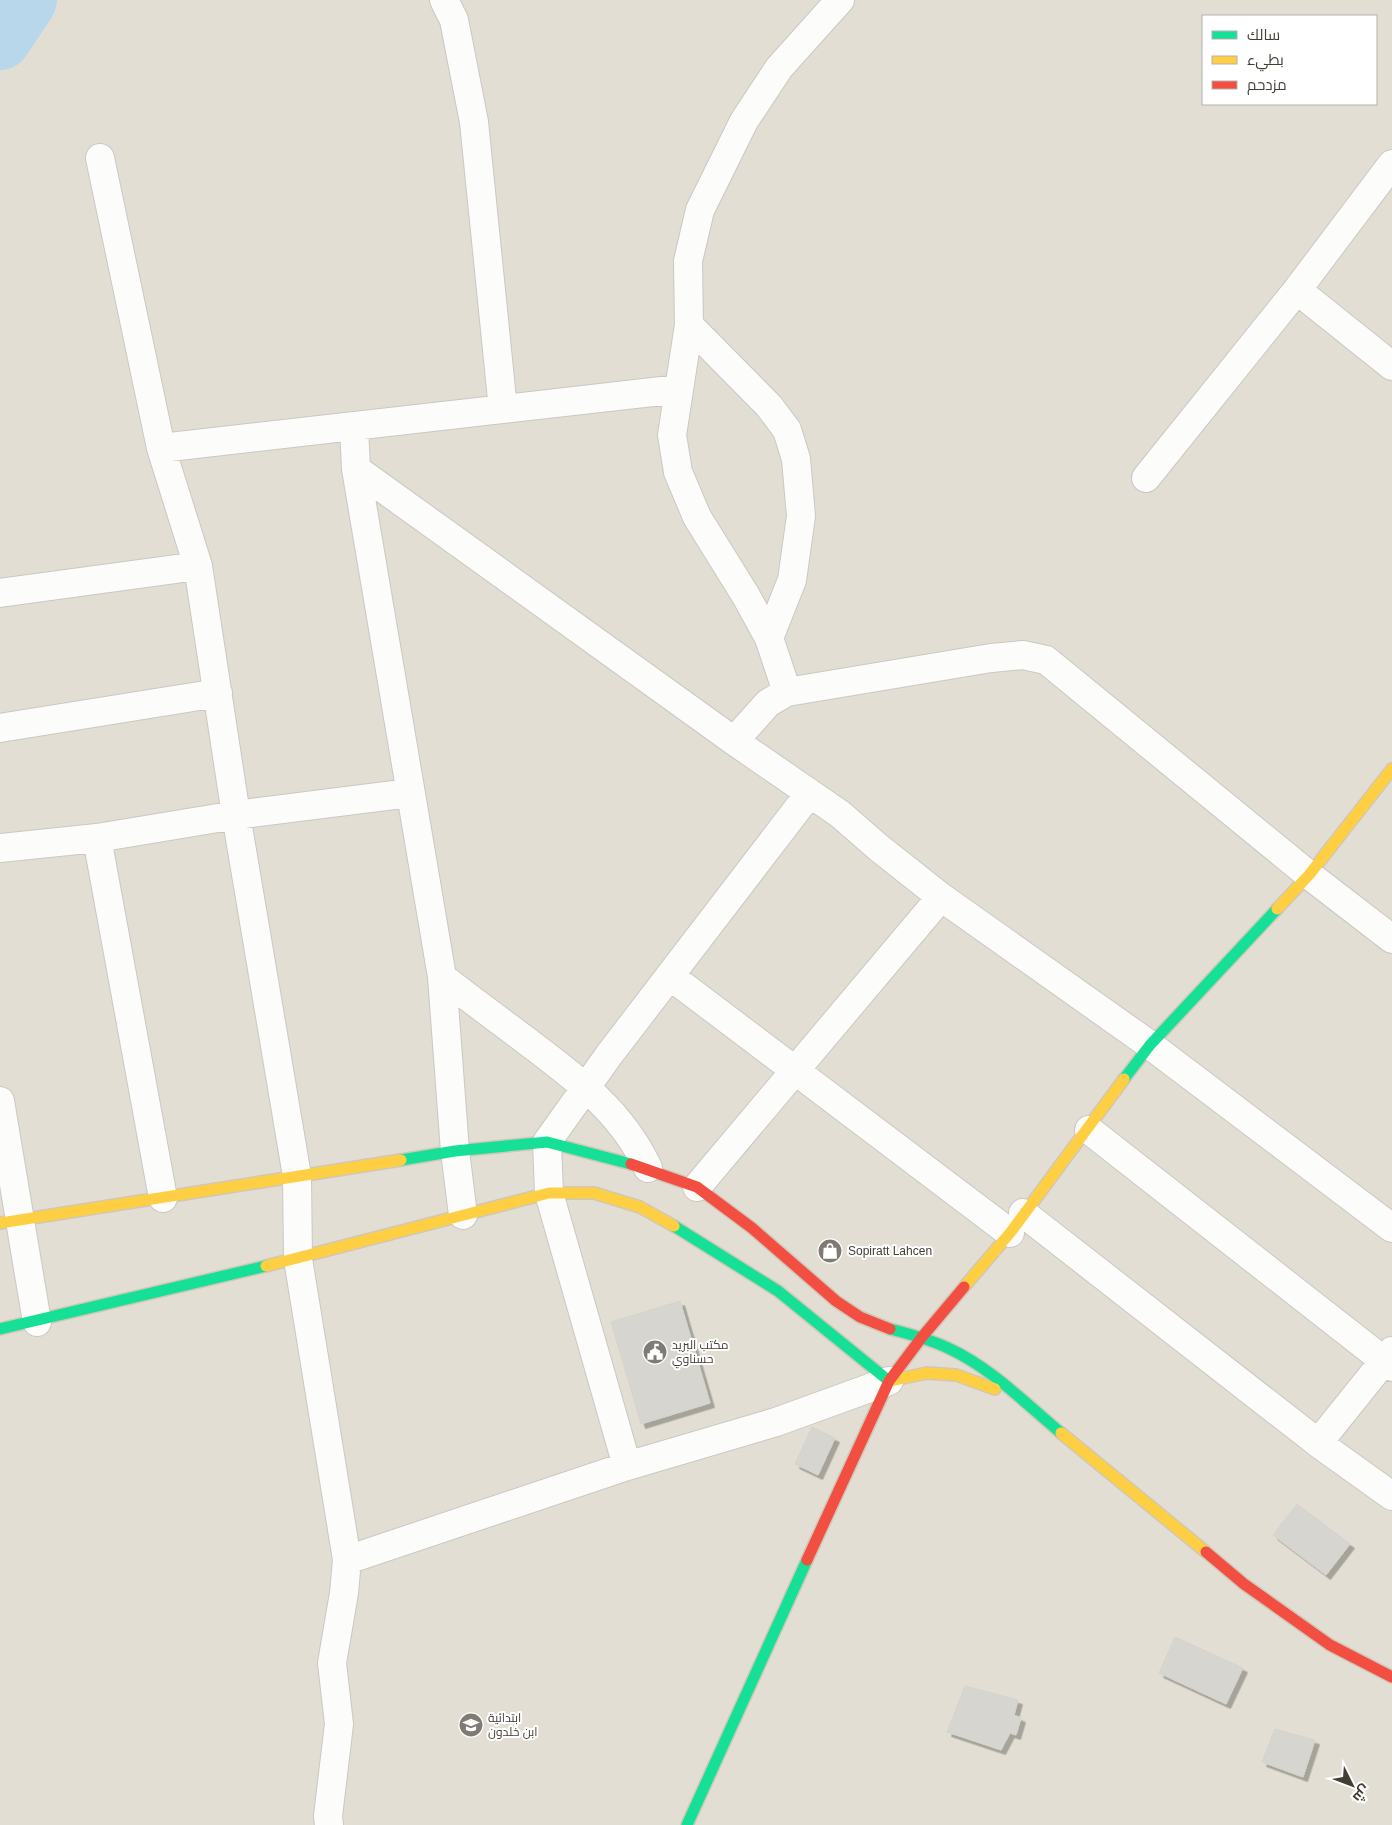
<svg xmlns="http://www.w3.org/2000/svg" width="1392" height="1825" font-family="Helvetica,Cairo,sans-serif">
	<style>
		.residential { fill: #e2ded4; fill-rule: evenodd }
		.lines { fill: none; stroke-linecap: round; stroke-linejoin: round }
		.river { stroke: #b9d7ea; stroke-width: 62 }
		.building { fill: #d7d5d0; stroke: #d6d3cd; filter: url(#shadow) }
		.street-casing { stroke: #cac8c3; stroke-width: 30 }
		.fast-casing { stroke: #d0c8b6; stroke-width: 14 }
		.slow-casing { stroke: #d0c8b6; stroke-width: 14 }
		.jam-casing { stroke: #d0c8b6; stroke-width: 14 }
		.street { stroke: #fcfcfb; stroke-width: 28 }
		.fast { stroke: #16e098; stroke-width: 11 }
		.slow { stroke: #ffcf43; stroke-width: 11 }
		.jam { stroke: #f24e42; stroke-width: 11 }
		.labels { text-anchor: middle; stroke-width: 4; stroke-linejoin: round; paint-order: stroke }
		.poi-label { font-size: 12px; fill: #433d34; stroke: #fff; text-anchor: start }
	</style>
	<defs>
		<filter id="shadow"><feDropShadow dx="4.5" dy="4.5" stdDeviation="0" flood-color="#0004"/></filter>
	</defs>
	<rect width="100%" height="100%" fill="#eeece7"/>
	<path class="residential" d="M0,0H1392V1825H0ZM1203,16H1376V104H1203Z"/>
	<g class="lines">
		<path class="river" d="M0,39L26,0"/>
	</g>
	<path class="building" d="M680,1301L710,1403L641,1424L611,1322Z
		M812,1427L835,1438L818,1475L795,1464Z
		M1297,1504L1350,1544L1326,1575L1273,1535Z
		M1175,1637L1243,1668L1226,1704L1159,1673Z
		M965,1686L1018,1700L1014,1715L1021,1718L1016,1735L1010,1733L1001,1750L947,1732Z
		M1275,1729L1315,1740L1303,1777L1262,1762Z"/>
	<g class="lines">
		<defs>
			<path id="street" d="M444,0L454,20L474,122L503,409
				M100,158L161,448L198,566L236,815L297,1176L298,1259L347,1560L344,1593L332,1663L339,1724L328,1816L329,1825
				M1297,290L1392,366
				M689,325L769,406L787,430L796,459L801,516L792,580L769,638
				M354,427L356,469L442,977L455,1151L463,1215
				M161,448L679,389
				M356,469L734,741L840,814L879,848L941,897L1150,1045L1392,1228
				M1146,478L1297,290L1392,164
				M0,593L198,566
				M787,692L769,638L746,596L697,517L678,472L672,435L689,325L688,261L700,210L744,121L779,68L840,0
				M0,728L218,693
				M734,741L768,703L787,692L991,658L1023,655L1046,660L1309,875L1392,939
				M97,838L163,1198
				M0,848L97,838L236,815L410,793
				M670,976L1010,1233
				M442,977C470,999 499,1020 528,1042C576,1078 622,1112 648,1168
				M0,1101L37,1322
				M1089,1130L1392,1367
				M697,1187L941,897
				M1023,1213L1318,1443L1392,1351
				M1318,1443L1392,1496
				M627,1466L549,1193L547,1142L609,1055L809,794
				M347,1560L627,1466L776,1422L889,1381"/>
			<path id="fast" d="M1124,1079L1150,1045L1277,909
				M401,1160L455,1151L547,1142L631,1164
				M674,1226L778,1291L889,1381
				M0,1329L266,1266
				M890,1329C910,1334 929,1339 948,1348C990,1367 1025,1403 1061,1433
				M687,1825L807,1560"/>
			<path id="slow" d="M1277,909L1309,875L1392,769
				M0,1223L401,1160
				M266,1266L549,1193H594L640,1207L674,1226
				M964,1287L1010,1233L1124,1079
				M889,1381L927,1373L956,1375L995,1389
				M1061,1433L1206,1552"/>
			<path id="jam" d="M631,1164L697,1187L752,1228L836,1301L860,1317L890,1329
				M1206,1552L1244,1584L1330,1645L1392,1677
				M807,1560L889,1381L922,1337L964,1287"/>
		</defs>
		<use href="#street" class="street-casing"/>
		<use href="#fast" class="fast-casing"/>
		<use href="#slow" class="slow-casing"/>
		<use href="#jam" class="jam-casing"/>
		<use href="#street" class="street"/>
		<use href="#fast" class="fast"/>
		<use href="#slow" class="slow"/>
		<use href="#jam" class="jam"/>
	</g>
	<defs>
		<symbol id="shop-disc" viewBox="-11 -11 22 22"><circle r="9.5" fill="#7f7a73" stroke="#fff"/><path d="M-5-2.5h2.3a2.7 3.5 0 0 1 5.4 0H5L5.5 6h-11ZM-1.5-2.5h3a1.5 2.3 0 0 0-3 0Z" fill="#fff"/></symbol>
		<symbol id="civic-disc" viewBox="-11 -11 22 22"><circle r="9.5" fill="#7f7a73" stroke="#fff"/><path d="M-.6-6.5H3V-4.5H.6V-3L4-1V1h2V6H-6V1h2V-1L-.6-3ZM-1.2 2.5V6h2.4V2.5Z" fill="#fff"/></symbol>
		<symbol id="school-disc" viewBox="-11 -11 22 22"><circle r="9.5" fill="#7f7a73" stroke="#fff"/><path d="M0-5L7-2L0 1L-7-2ZM-4 1L0 2.5L4 1V4Q0 6-4 4Z" fill="#fff"/></symbol>
	</defs>
	<g fill-rule="evenodd">
		<use href="#shop-disc" x="816" y="1237" width="28" height="28"/>
		<use href="#civic-disc" x="641" y="1338" width="28" height="28"/>
		<use href="#school-disc" x="457" y="1711" width="28" height="28"/>
	</g>
	<g class="labels">
		<g class="poi-label">
			<text x="848" y="1255">Sopiratt Lahcen</text>
			<text x="672" y="1349">مكتب البريد<tspan x="672" dy="14">حسناوي</tspan></text>
			<text x="488" y="1722">ابتدائية<tspan x="488" dy="14">ابن خلدون</tspan></text>
		</g>
	</g>
	<rect x="1202" y="15" width="175" height="90" fill="#ffffff" stroke="#b4b1ae"/>
	<rect x="1212" y="31" width="25" height="8" fill="#16e098" stroke="#b4b1ae"/>
	<text x="1247" y="40" font-size="15" fill="#433d34">سالك</text>
	<rect x="1212" y="56" width="25" height="8" fill="#ffcf43" stroke="#b4b1ae"/>
	<text x="1247" y="65" font-size="15" fill="#433d34">بطيء</text>
	<rect x="1212" y="81" width="25" height="8" fill="#f24e42" stroke="#b4b1ae"/>
	<text x="1247" y="90" font-size="15" fill="#433d34">مزدحم</text>
	<g transform="translate(1352 1785) rotate(132)" stroke="#ffffff" stroke-width="4" paint-order="stroke">
	<path d="M0-4L9 19L0 12L-9 19Z" fill="#433d34"/>
	<text y="-8" font-size="14" font-weight="bold" text-anchor="middle" fill="#433d34">ش</text>
	</g>
</svg>
